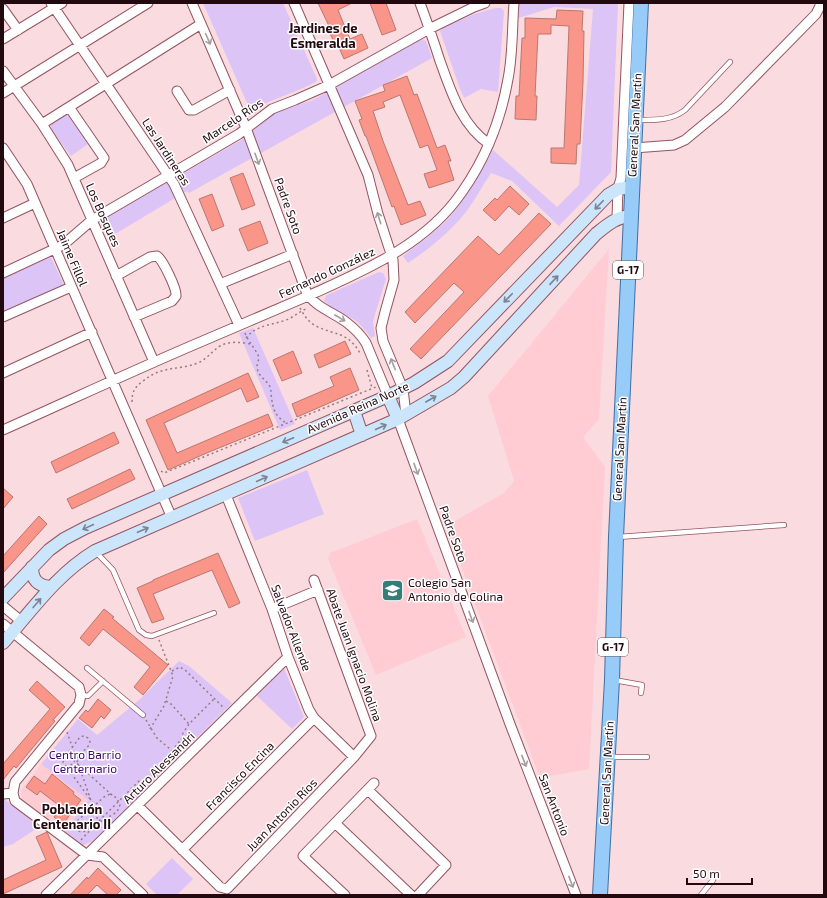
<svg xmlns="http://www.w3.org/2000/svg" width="827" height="898" font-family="'Exo 2',sans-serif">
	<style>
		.built { fill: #ffccd4 }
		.green { fill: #ddc4f7 }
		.building { fill: #fa9589; stroke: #bb776e }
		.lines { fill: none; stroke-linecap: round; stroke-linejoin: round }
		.lane-casing { stroke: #945461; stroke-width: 6 }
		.street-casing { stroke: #945461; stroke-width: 11 }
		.secondary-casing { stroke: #945461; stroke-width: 14 }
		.primary-casing { stroke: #4170a3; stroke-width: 16 }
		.path { stroke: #977b81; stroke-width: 1.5; stroke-dasharray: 2 3; stroke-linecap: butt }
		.lane { stroke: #fff; stroke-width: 4.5 }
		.street { stroke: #fff; stroke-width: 9 }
		.secondary { stroke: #cbe5fb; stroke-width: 12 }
		.primary { stroke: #97cbf8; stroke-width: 14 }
		.oneway { stroke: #a79d9f }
		.oneway2 { stroke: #7f8291 }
		.labels { text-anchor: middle; stroke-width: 3; stroke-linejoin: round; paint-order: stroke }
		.shield { fill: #fff; stroke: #645357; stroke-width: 1 }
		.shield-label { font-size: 11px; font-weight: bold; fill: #22090f }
		.street-label { font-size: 12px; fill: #22090f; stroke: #fff }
		.poi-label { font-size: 12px; fill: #22090f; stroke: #fff; text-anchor: start }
		.park-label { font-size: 12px; fill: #420665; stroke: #fff }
		.neighbourhood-label { font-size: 13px; font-weight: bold; fill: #22090f; stroke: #fff }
	</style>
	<rect width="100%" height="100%" fill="#fadbe0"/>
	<path class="built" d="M609,249L599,419L583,437L605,467L589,769L540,778L446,526L504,493L514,481L488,396Z
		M417,519L466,637L376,675L328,559L330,553Z
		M41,764L88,800L65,831L22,799L21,790Z"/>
	<path class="green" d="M203,3H283L317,79L316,82L301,89L266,103L255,113L251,112Z
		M519,3H618L611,172L559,226L512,181L491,173C482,186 475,200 466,212C450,232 429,249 408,263L403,256C420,243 439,230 453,213C469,194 481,171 493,150L557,207L579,185L593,9L554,7L519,18Z
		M496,8H501L504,11L498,92L481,89L464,98L460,89L440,31L443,28L474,14Z
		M422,39L426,41L432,58L189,193L187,191L110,237L104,221L107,217L243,139L271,116L279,111L313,100Z
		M68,114L88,144L71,156L52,131L51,125Z
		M50,255L64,285L3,311V276Z
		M379,272L383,273L386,279L373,321L375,336L371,338C366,331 362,326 356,321C346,314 332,310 324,300L327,295Z
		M253,328L295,424L280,430L239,333Z
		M307,470L324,514L255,541L238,498Z
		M179,661L189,666L232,703L93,841L83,845L65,831L88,800L41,764L78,719L97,735L139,700Z
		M284,668L304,717L292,729L257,696Z
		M3,798L39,827L13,844L3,847Z
		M172,858L193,879L177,895H157L146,884Z"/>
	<path class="building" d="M318,3H352L338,10L350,39L362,34L368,48L344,59L336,41L334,42L327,27L329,26Z
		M370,3H386L396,30L382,35Z
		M557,10L583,11L582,31H584L583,82L580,144H577L576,164L551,163V148H564L569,26L551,25V34H538L535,96H537L536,120L515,119L516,96H519L522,38H525V18L556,19Z
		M407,76L414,95L417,94L437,148L445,145L451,161H448L454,180L429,188L424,174L437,170L428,145L420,148L400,95L383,102L385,107L373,111L383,141L408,205L420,201L426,215L401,225L394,206L392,207L366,136H365L359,120L362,119L355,101L385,91L383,85Z
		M243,173L255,205L242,210L230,178Z
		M510,186L529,204L519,215L509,206L495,221L483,210L495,198L497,200Z
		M212,194L224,226L212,231L199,199Z
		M539,213L551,224L421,359L410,349L464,292L454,283L415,323L405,312L478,236L499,255Z
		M260,221L268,243L248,251L239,229Z
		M345,341L351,354L319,368L314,355Z
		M293,351L302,373L282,381L273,360Z
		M350,368L359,390L297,417L292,404L334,386L330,377Z
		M248,373L259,397L247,402L241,388L164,423L177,453L268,414L273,426L209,452L168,470L146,420Z
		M114,432L119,443L56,473L51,462Z
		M130,469L135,479L72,509L67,499Z
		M3,488L13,497L3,509Z
		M39,516L47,524L3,573V556Z
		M218,553L240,603L229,608L212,570L153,594L164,619L152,623L137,588L153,581V580Z
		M104,609L114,617L112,618L168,665L143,695L134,687L150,667L103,629L89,646L80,638Z
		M37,681L65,707L53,720L55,721L16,768L14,766L3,780V764L50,709L29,690Z
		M98,699L111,710L104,719L101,716L92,728L79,718L86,710L88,712Z
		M52,774L74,792L73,794L81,800L63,824L54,817L61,807L40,791L37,795L26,787L34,776L45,784Z
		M47,832L62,867L3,894V880L46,860L36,837Z
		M98,868L121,890L116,895H108L97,885L87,895H70L87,877L88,879Z"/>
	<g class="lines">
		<defs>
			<path id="lane" d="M637,120C654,120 671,121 685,110L730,62
				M618,537L784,525
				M95,551L113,570L139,630L146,635L152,636L214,613
				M87,668L143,715
				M614,680L642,685L641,693
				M81,695L88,696L103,681
				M610,757H647
				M701,895L713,880"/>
			<path id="street" d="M51,3L174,184L239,325
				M192,3L246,128L306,291C314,307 333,312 346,322C354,328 361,335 366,343L388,396
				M294,3L368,175L378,214L393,260L394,280L385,312L381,328L383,341L403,389L406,415
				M420,3C427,22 434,42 440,61C451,91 461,125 489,144
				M3,9L18,30
				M3,39L62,3
				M3,71L42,124L68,165L154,362
				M177,91L189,110H194L230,90
				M3,93L148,3
				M69,107L104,158L101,163L74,178
				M42,124L201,24
				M3,148L27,184L172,518
				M634,148L674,145L685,140L725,107L816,14L820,6V3
				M3,218L35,203
				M617,218L618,189L621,178L629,3
				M3,273L63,245L92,220L239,134L272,109L295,100L329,85L429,29L474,7L485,3
				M116,276L150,257L157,256C163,260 177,289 176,296L172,301L134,317
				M220,284L293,254
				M3,317L71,287
				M3,373L92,332
				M398,419L510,724L576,895
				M3,430C66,402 128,373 191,346C230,329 269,313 308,296C365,270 426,245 462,192C486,158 501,119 508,79C513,54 512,28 514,3
				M226,495L272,609L288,657L309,710L314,718L354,757
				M3,606L21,621
				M272,609L318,590
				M3,624L79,687L81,695L79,704L15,782L13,793L15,801L87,855L103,857L143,895
				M368,790L446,865L418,895
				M3,794L13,793
				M138,806L220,887L227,889L354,757L371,736L314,580
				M335,823L411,895
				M182,850L314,718
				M46,895L288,657
				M345,895L303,856L374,783"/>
			<path id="secondary" d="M388,396L398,419
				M354,411L362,435
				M32,567C32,580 38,586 51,587
				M3,598L49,550L64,539L85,528L388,396L414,383L448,361L608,195L618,189L632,187
				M3,643C32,610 57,574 95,551L398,419L451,388L464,377L596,234C607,225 616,217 630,216"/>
			<path id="primary" d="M600,895L612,680L616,537L641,3"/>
		</defs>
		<use href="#lane" class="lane-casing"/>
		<use href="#street" class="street-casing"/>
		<use href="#secondary" class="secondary-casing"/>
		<use href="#primary" class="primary-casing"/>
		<path class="path" d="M300,308C304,315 308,322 316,326C336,336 347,331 360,353
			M245,333C248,341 254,347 258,355C260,359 257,363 257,367C258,376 265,379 269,385C271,388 271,391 271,394C273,409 274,415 286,423
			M246,338C256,325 272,325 286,320C294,317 300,311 308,308
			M367,370L372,388
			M132,402C132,391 135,387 143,381C163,365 176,371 198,363C207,359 212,351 220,346C229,341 240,342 250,344
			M161,471L164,473L376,387
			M172,671L180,667L185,670L224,708
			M166,701L171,704L189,724
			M146,720L157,738L176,754
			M150,729L164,706L173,676L159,640
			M67,732L101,829
			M172,751L182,738L183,733L189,724L214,699
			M64,773L89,745L90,742L88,738L84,736L80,737L65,757
			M110,794C116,796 118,800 120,805L117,812L83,832C77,832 72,828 76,822L104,797Z
			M90,799L63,762L65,758L67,757L71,758L113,796
			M92,802L105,819
			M99,821L140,780
			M81,840L93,827"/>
		<use href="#lane" class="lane"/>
		<use href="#street" class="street"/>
		<use href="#secondary" class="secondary"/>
		<use href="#primary" class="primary"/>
	</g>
	<defs><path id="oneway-shaft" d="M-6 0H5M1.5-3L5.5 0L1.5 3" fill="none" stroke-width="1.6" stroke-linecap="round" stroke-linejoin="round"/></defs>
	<g class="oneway">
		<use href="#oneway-shaft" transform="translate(208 39) rotate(66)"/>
		<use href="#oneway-shaft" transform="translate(257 159) rotate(70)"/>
		<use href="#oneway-shaft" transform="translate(379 218) rotate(-107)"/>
		<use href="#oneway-shaft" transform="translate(340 318) rotate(30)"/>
		<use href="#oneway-shaft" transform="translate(393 364) rotate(-112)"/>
		<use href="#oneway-shaft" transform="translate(416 469) rotate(70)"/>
		<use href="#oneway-shaft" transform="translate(471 617) rotate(70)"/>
		<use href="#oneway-shaft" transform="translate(524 761) rotate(69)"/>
		<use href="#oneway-shaft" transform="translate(571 882) rotate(69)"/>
	</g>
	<g class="oneway2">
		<use href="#oneway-shaft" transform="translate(599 205) rotate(134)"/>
		<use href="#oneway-shaft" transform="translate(554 280) rotate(-47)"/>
		<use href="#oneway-shaft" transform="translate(508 298) rotate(134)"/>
		<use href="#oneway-shaft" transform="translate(431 399) rotate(-30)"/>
		<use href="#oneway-shaft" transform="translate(381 427) rotate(-24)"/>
		<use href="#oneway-shaft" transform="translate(288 440) rotate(157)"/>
		<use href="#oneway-shaft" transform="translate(262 479) rotate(-24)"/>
		<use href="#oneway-shaft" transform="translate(88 527) rotate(155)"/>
		<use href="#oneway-shaft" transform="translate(143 530) rotate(-23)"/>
		<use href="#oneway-shaft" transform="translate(37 603) rotate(-49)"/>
	</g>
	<defs>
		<symbol id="school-square" viewBox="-11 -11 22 22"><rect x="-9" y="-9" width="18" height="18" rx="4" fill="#357d77" stroke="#fff"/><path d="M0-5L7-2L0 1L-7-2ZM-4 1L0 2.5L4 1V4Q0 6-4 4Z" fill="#fff"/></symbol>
	</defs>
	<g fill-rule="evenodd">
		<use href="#school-square" x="380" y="578" width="25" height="25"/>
	</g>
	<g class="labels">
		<g class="shield">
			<rect x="613" y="261" width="30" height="18" rx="3"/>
			<rect x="598" y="638" width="30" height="18" rx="3"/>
		</g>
		<g class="shield-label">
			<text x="628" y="274">G-17</text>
			<text x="613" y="651">G-17</text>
		</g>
		<g class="street-label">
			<text transform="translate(233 121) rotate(-34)" y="4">Marcelo Ríos</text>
			<text transform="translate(635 125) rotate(-87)" y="4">General San Martín</text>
			<text transform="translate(166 152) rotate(57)" y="4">Las Jardineras</text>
			<text transform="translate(288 206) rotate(70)" y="4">Padre Soto</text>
			<text transform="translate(103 215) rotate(66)" y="4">Los Bosques</text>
			<text transform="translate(72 258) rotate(67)" y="4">Jaime Fillol</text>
			<text transform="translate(327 273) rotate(-25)" y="4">Fernando González</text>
			<text transform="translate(358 408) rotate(-24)" y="4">Avenida Reina Norte</text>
			<text transform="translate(620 449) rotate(-87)" y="4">General San Martín</text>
			<text transform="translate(453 534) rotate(70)" y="4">Padre Soto</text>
			<text transform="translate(291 628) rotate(69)" y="4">Salvador Allende</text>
			<text transform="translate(354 655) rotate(70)" y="4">Abate Juan Ignacio Molina</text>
			<text transform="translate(159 768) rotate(-45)" y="4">Arturo Alessandri</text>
			<text transform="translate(607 773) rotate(-87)" y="4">General San Martín</text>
			<text transform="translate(240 776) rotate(-45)" y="4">Francisco Encina</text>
			<text transform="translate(554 805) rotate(69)" y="4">San Antonio</text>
			<text transform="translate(282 815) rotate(-46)" y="4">Juan Antonio Ríos</text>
		</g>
		<g class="poi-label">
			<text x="408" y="587">Colegio San<tspan x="408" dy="14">Antonio de Colina</tspan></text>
		</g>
		<g class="park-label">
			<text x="85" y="759">Centro Barrio<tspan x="85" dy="14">Centernario</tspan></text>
		</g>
		<g class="neighbourhood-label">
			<text x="323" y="33">Jardines de<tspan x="323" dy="15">Esmeralda</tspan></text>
			<text x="72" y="814">Población<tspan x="72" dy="15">Centenario II</tspan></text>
		</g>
	</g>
	<rect width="827" height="898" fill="none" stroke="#22090f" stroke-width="8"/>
	<path d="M687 878v6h65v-6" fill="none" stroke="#22090f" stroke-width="2"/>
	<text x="693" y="878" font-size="12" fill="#22090f" stroke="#ffffff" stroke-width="3" paint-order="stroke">50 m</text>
</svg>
